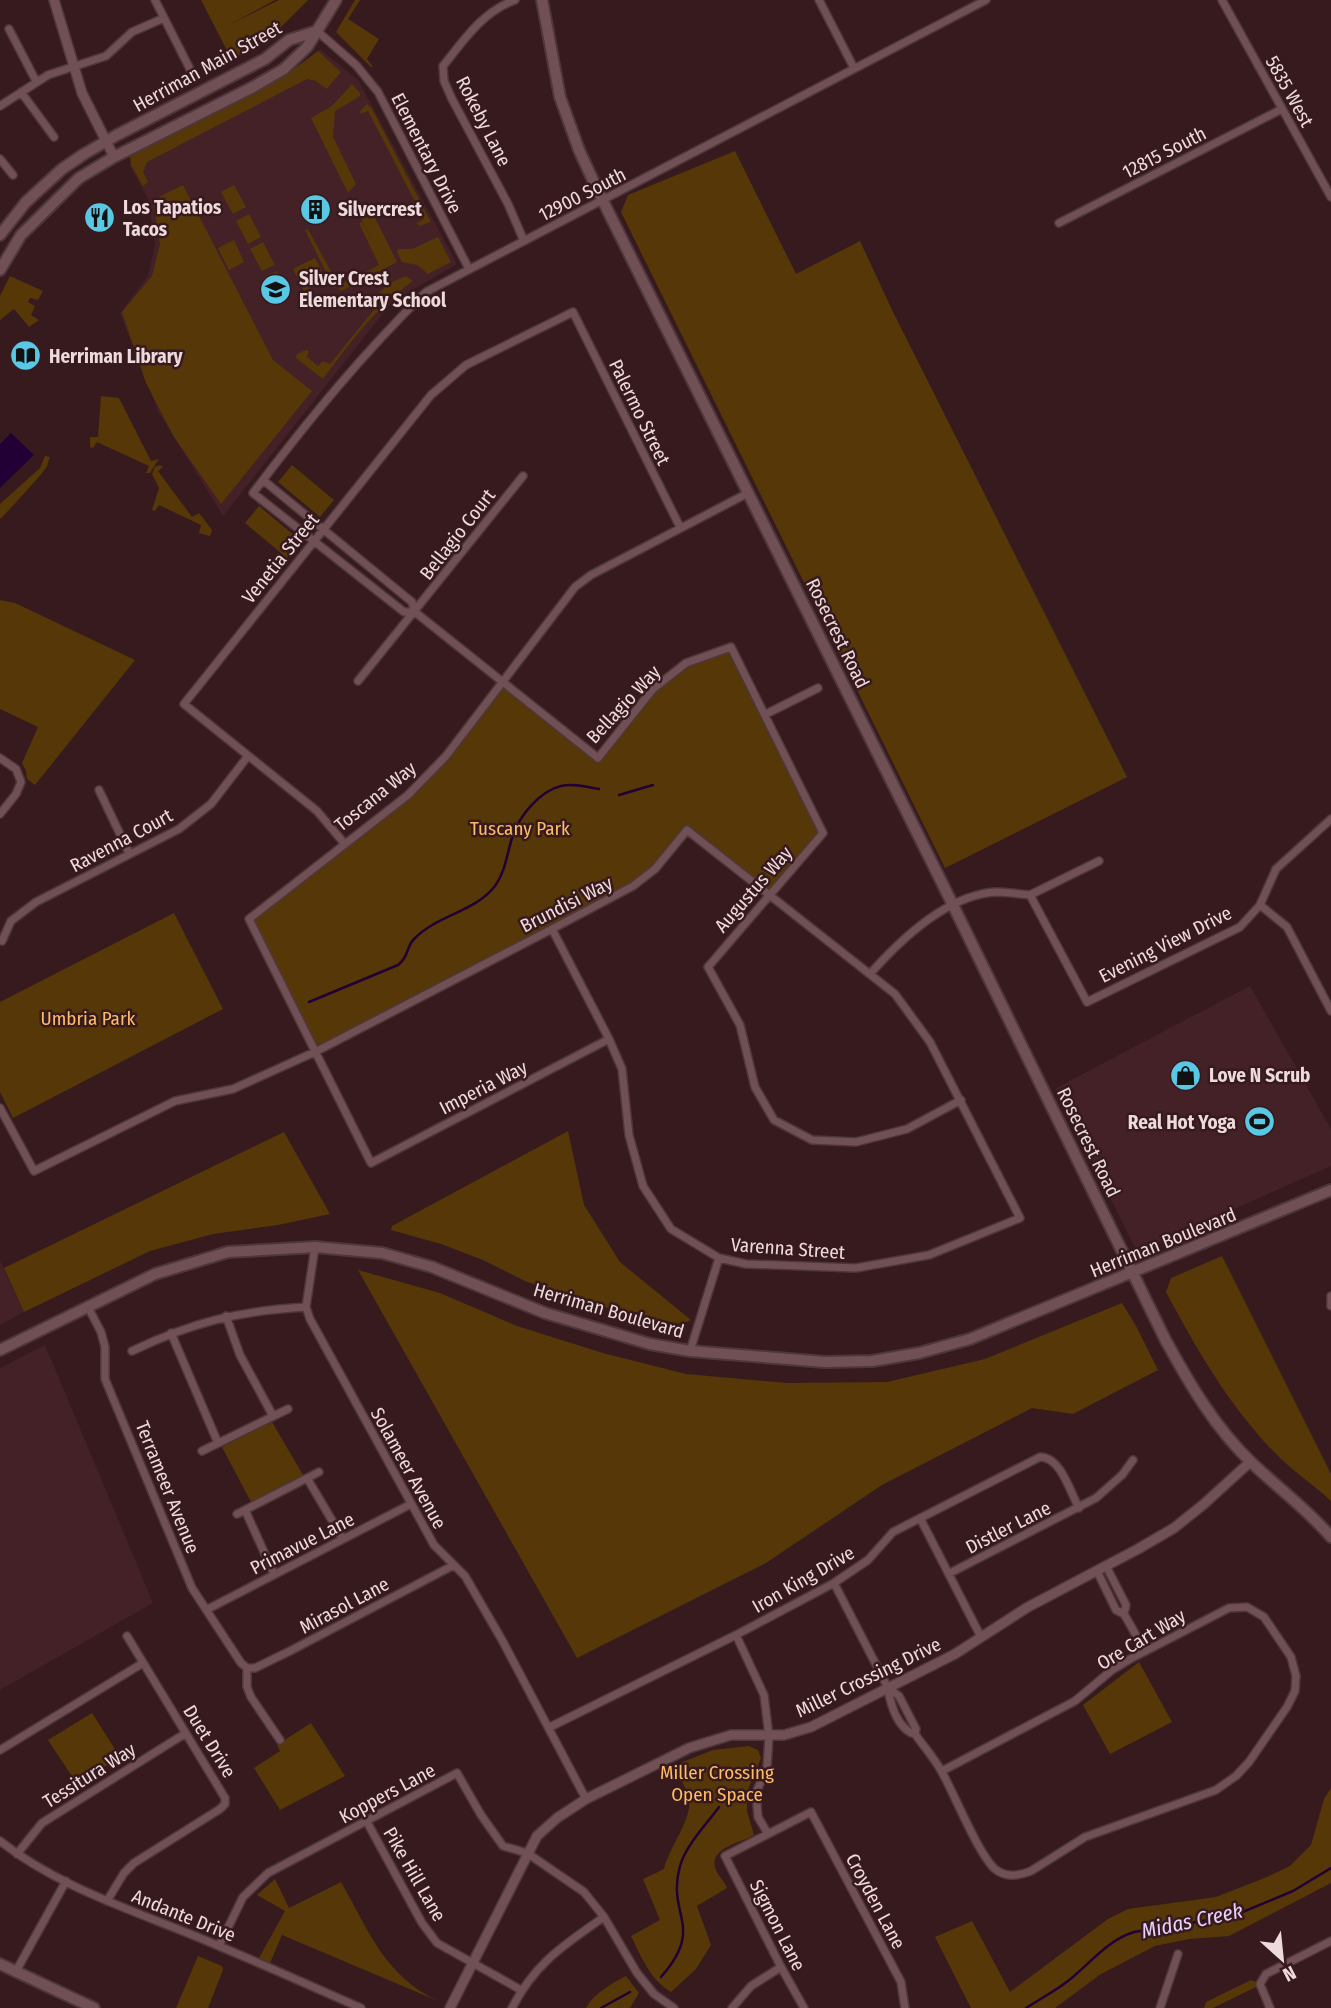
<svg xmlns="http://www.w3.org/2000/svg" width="1331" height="2008" font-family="'Fira Sans Condensed',sans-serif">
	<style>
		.built { fill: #442127 }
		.green { fill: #563708 }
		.water { fill: #220036 }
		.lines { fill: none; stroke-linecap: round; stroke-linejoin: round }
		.stream { stroke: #220036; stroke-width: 2.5 }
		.minor-casing { stroke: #4e373b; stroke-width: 10 }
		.tertiary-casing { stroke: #4e373b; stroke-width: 12 }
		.secondary-casing { stroke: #4e373b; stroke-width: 14 }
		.minor { stroke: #715055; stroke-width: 7 }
		.tertiary { stroke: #715055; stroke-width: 9 }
		.secondary { stroke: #715055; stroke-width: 10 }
		.labels { text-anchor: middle; stroke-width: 5; stroke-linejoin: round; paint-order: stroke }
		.street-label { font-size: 19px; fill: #eedadc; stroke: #361a1e }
		.poi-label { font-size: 19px; font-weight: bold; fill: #eedadc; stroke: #361a1e; text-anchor: start }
		.park-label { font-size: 19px; fill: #ffbc67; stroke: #361a1e }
		.water-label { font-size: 21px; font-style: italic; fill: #e9d2fd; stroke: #361a1e }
	</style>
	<rect width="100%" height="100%" fill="#361a1e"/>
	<path class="built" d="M320,49L358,80L457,264L392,302L223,516L158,411L120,313L148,276L155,245L148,199L129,164L288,76Z
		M1250,986L1331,1129V1166L1137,1252L1056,1088Z
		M0,1261L24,1312L0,1325Z
		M45,1345L153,1603L0,1690V1368Z"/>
	<path class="green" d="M201,0H275L229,25L279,0H308L273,35L232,60Z
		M355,0H360L348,19L379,39L367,59L373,67H371L336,32Z
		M318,51L341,72L327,89L316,81L307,79L147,162L143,172L148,182L143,186L131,165L130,156L286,75Z
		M352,84L360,93V96L335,111L333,137L356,184L348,193L311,118L332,106Z
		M367,104L372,109L431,222L419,226L417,223L424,219L368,111L361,114L360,111Z
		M735,151L796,274L860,241L893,312L1127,777L945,868L621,212L628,195Z
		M183,185L273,360L312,391L221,504L174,437L146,383L122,312L152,276L160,244L153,200Z
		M234,185L246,207L233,214L221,192Z
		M363,213L368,217L374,216L397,262L371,276L366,272L379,265L359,223L362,222L372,240L359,215Z
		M249,214L261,237L248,244L236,221Z
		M308,229L338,285L349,280V287L341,291L337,287L334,288L305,230Z
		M438,237L451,262L428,274L417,265L402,262L397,252L398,249H412Z
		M234,240L244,262L229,270L218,248Z
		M263,242L275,265L262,271L250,249Z
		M315,258L326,280L304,291L293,269Z
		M277,271L289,293L276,300L264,277Z
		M10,276L43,291L38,300L30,298L28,302L35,306L31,315L39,320L29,327L14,309L0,320V296Z
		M406,276L413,281C376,307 350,343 323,379L296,358L297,354L306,350L309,351L307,357L318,366L323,361L330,364L381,301L376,295L390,283Z
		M101,396L119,398L151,461L159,459L150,473H146L149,466L97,442L93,448L90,447V437H98Z
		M45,456L50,457C48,461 48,465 46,468C43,473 4,516 0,519V504L40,468Z
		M160,465L163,467L158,471L192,517L199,513L212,530L210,536L199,533L201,525L159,505L155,511L152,510L159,488L152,474L155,467Z
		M292,465L334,500L320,517L278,482Z
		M259,506L301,541L287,558L245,523Z
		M0,600L15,603L135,660L35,785L27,779L26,771L22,763L38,727L0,709Z
		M731,647L823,833L770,893L687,830L655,869L633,886L317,1051L249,919L408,795L446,755L503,682L598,758L653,689L686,663Z
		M174,913L223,1009L13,1118L0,1092V1002Z
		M568,1131L584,1205L620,1262L691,1320L682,1324L641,1317L569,1297L525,1281L483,1260L441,1244L391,1230L392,1226Z
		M284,1132L330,1214L278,1225L213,1234L150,1251L24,1312L4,1268Z
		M1222,1256L1331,1474V1501C1313,1484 1291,1470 1274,1452C1228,1404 1197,1350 1166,1292L1171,1278Z
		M358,1270L440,1293L517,1326L603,1353L686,1374L788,1383L887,1382L985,1359L1122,1303L1136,1326L1158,1370L1073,1414L1032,1408L882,1485L766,1563L577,1658Z
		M272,1422L303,1475L251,1502L222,1447Z
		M1139,1662L1172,1722L1110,1754L1083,1705Z
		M92,1713L120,1757L77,1784L48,1740Z
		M311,1723L345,1776L280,1810L254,1768L280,1751L277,1745Z
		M749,1746L758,1750L761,1758L747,1792V1811L754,1835C740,1844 703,1848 718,1874C721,1878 725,1883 727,1888L697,1906L711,1945L696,1969L671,1992C650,1980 641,1956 631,1936L660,1920L643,1879L664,1869C668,1850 692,1819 689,1801C687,1789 679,1776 675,1765L713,1750Z
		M1331,1788V1883L1229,1936L1189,1939L1155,1946L1101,1974L1055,2008H971L935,1937L972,1921L1010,1992L1108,1919L1128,1909L1216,1897L1267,1877L1290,1866L1311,1845L1324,1799Z
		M275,1879L289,1908L341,1882C369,1931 384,1975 438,2001L282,1935L270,1963L259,1958L285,1911L257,1895Z
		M198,1956L222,1966L223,1970L208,2008H176Z
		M626,1976L639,1993L630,2008H586C594,1993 611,1984 626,1976Z
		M1251,1980L1256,1982V1987L1213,2008H1204L1206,2002Z"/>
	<path class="water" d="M11,433L34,455L0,488V444Z"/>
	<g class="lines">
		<path class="stream" d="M619,795L653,785
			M309,1002L398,965C409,957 406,947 414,939C437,915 475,912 495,886C506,871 507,852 513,835C520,815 540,791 561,786C573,783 587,787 599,789
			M661,1977C706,1926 666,1916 680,1866C686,1845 706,1825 719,1807
			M601,2008L630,1992
			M1026,2008C1040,1999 1055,1991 1068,1981C1091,1963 1106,1941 1134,1932L1233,1916L1293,1891L1331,1868"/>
		<defs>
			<path id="minor" d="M155,0L192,73
				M515,0C482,12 464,40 443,66L444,81L452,99L508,204L524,241
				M819,0L854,68
				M1222,0L1331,197
				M9,29L36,81
				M317,31L356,65L378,92L469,269
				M21,92L54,137
				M0,106L48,75L106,56L132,32L164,18
				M0,159L13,175
				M1059,223L1282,109
				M263,480L412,602L415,612L598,758L653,689L686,663L731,647L823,833L708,967L740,1025L755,1087L774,1120L812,1140L856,1142L907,1129L961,1100
				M415,612H404L253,493C307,422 362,354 426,292L986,0
				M358,681L523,476
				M766,714L818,688
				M0,758L16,769L21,782L16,794L0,814
				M99,790L129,853
				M344,843L317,811L184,704L431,395L466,365L573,312L680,527
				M1030,895L1087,1002L1240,927L1260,905L1276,869L1331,819
				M1030,895L1099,861
				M1260,905L1287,927L1331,1011
				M2,941L11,921L36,902L179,829L211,804L248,756
				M870,974C900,940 948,894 997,892C1008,892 1019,894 1030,895
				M609,1039L371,1163L249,919L408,795L446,756L575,587L591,575L748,493
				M0,1108L34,1171L175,1101L233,1089L317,1051L552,929L633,886L655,869L687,830L895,994L930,1042L1020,1218L929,1255L856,1268L746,1264L719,1258L671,1229L643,1186L629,1135L622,1069L609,1039L552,929
				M315,1247L306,1307L310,1319L434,1545L465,1576L502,1640L586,1799
				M1331,1296V1306
				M88,1307L101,1332L105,1347V1379L192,1588L241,1663L247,1668
				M226,1316L240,1355L273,1416
				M171,1333L218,1443
				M132,1351C193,1322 238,1311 306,1307
				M690,1351L719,1258
				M202,1451L288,1409
				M307,1478L343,1539
				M245,1510L274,1574
				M237,1514L319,1472
				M920,1518L981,1637
				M1106,1566L1126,1605L1124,1614
				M1097,1571L1116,1610L1124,1614L1145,1651
				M950,1573L1096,1498L1122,1475L1133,1460
				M834,1583L888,1688C890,1704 898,1730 915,1734C924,1747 936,1760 943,1774C955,1796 979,1855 995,1869C1006,1878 1019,1876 1031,1871L1085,1837L1216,1790L1236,1776L1249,1762L1287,1707L1295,1691L1296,1676L1291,1657L1264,1617L1247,1607L1229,1608L1132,1658L1112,1670L1075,1701L942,1771
				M206,1610L411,1504
				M736,1635L764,1695L769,1736L767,1767L756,1793L758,1817L768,1834
				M247,1668H255L290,1651L454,1565
				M247,1668V1687L251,1697L280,1740
				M888,1688L899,1696L916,1729L915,1734
				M550,1727L736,1635L834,1583L868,1560L893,1532L1040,1457C1061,1457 1070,1492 1079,1508
				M0,1750L143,1663
				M367,1822L422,1923L437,1943L521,1990
				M0,1841C57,1886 129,1909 195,1936C251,1959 306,1984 361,2008
				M17,1854L42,1823L186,1733
				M107,1901L124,1873L134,1863L220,1809L225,1804V1798L127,1636
				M219,1946L243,1897L268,1873L457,1773L481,1815L503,1846L527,1853L584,1892L604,1917L637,1973L654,1994L674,2008
				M15,1973L66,1881
				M512,2008C535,1963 564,1945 604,1917
				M732,2008L751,1986L781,1967
				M804,2008L781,1967L725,1856L811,1812L901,1982L905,2008
				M1160,2008L1178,1954
				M1270,2008L1260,1984L1266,1974L1331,1941"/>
			<path id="tertiary" d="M54,0L82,93L114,157
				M450,2008L537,1836L557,1818L586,1799L689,1748L731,1735H784L811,1727L955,1654L1028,1607L1138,1549L1174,1528L1204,1504L1250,1462"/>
			<path id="secondary" d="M542,0L560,97L579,150L597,189L949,897L1165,1339C1189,1383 1215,1428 1252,1463C1278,1488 1307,1509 1331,1537
				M0,235L26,202L62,169L84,154L117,135L265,59L289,40L317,31
				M0,270L21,235L79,178L114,157L253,87L284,69L307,47L336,0
				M0,1350L155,1274L228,1252L315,1247L382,1253L432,1267L545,1313L650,1344L690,1351L825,1362L872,1361L919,1353L970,1339L1331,1190
				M0,1964L94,2008"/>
		</defs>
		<use href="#minor" class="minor-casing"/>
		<use href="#tertiary" class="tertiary-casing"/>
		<use href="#secondary" class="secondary-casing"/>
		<use href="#minor" class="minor"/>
		<use href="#tertiary" class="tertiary"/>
		<use href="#secondary" class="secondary"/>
	</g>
	<defs>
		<symbol id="building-disc" viewBox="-11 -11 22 22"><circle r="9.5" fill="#59c8e5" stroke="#361a1e"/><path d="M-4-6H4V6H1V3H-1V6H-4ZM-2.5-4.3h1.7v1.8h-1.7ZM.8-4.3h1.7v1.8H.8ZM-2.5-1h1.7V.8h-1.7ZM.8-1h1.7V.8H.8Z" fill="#111"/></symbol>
		<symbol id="restaurant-disc" viewBox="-11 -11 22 22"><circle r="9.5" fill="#59c8e5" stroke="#361a1e"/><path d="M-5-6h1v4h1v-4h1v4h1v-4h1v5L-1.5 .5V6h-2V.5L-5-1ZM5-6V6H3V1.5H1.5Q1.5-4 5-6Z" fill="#111"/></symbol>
		<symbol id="school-disc" viewBox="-11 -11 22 22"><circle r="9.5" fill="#59c8e5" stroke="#361a1e"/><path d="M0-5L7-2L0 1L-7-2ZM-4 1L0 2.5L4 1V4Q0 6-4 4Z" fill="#111"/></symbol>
		<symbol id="library-disc" viewBox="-11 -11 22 22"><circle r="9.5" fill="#59c8e5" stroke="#361a1e"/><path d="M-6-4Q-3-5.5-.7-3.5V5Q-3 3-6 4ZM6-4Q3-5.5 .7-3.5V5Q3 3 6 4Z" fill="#111"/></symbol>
		<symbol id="shop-disc" viewBox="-11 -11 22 22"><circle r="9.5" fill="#59c8e5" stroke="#361a1e"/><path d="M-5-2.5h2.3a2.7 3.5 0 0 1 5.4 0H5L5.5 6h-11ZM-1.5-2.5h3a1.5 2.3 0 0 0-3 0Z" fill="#111"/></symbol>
		<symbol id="stadium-disc" viewBox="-11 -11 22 22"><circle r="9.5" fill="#59c8e5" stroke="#361a1e"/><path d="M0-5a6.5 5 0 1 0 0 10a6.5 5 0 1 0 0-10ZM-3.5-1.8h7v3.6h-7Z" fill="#111"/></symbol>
	</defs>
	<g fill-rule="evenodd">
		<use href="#building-disc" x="298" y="192" width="35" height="35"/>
		<use href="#restaurant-disc" x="82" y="200" width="35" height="35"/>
		<use href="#school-disc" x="258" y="272" width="35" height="35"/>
		<use href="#library-disc" x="8" y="338" width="35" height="35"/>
		<use href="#shop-disc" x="1168" y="1058" width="35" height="35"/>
		<use href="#stadium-disc" x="1242" y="1104" width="35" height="35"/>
	</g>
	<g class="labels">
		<g class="street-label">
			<text transform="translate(207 66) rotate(-29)" y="7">Herriman Main Street</text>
			<text transform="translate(1290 91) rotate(61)" y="7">5835 West</text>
			<text transform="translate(484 121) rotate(63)" y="7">Rokeby Lane</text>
			<text transform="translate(1164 152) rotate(-27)" y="7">12815 South</text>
			<text transform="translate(427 153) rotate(63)" y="7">Elementary Drive</text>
			<text transform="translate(582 194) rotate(-27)" y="7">12900 South</text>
			<text transform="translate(640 412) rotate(64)" y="7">Palermo Street</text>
			<text transform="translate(457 534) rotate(-52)" y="7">Bellagio Court</text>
			<text transform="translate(280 558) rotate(-51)" y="7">Venetia Street</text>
			<text transform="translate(838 633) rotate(64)" y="7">Rosecrest Road</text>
			<text transform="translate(623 704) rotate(-47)" y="7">Bellagio Way</text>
			<text transform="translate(375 796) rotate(-39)" y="7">Toscana Way</text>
			<text transform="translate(121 840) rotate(-28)" y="7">Ravenna Court</text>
			<text transform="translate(753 889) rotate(-49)" y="7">Augustus Way</text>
			<text transform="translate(566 904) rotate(-27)" y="7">Brundisi Way</text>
			<text transform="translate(1165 944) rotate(-27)" y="7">Evening View Drive</text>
			<text transform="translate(483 1087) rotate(-27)" y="7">Imperia Way</text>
			<text transform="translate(1089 1142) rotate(64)" y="7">Rosecrest Road</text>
			<text transform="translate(1163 1242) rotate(-22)" y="7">Herriman Boulevard</text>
			<text transform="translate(788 1248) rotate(4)" y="7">Varenna Street</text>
			<text transform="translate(609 1310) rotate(16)" y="7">Herriman Boulevard</text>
			<text transform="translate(409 1468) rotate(61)" y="7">Solameer Avenue</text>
			<text transform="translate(168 1487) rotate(68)" y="7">Terrameer Avenue</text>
			<text transform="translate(1008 1527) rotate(-27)" y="7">Distler Lane</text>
			<text transform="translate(302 1543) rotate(-27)" y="7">Primavue Lane</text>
			<text transform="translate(803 1579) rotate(-30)" y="7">Iron King Drive</text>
			<text transform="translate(344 1605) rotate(-28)" y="7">Mirasol Lane</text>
			<text transform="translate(1141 1639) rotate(-31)" y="7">Ore Cart Way</text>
			<text transform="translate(868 1677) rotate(-26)" y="7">Miller Crossing Drive</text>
			<text transform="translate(210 1741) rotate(58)" y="7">Duet Drive</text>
			<text transform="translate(89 1775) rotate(-32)" y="7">Tessitura Way</text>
			<text transform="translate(387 1793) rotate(-28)" y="7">Koppers Lane</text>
			<text transform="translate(415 1874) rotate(60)" y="7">Pike Hill Lane</text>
			<text transform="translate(876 1901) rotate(62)" y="7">Croyden Lane</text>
			<text transform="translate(184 1915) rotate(22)" y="7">Andante Drive</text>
			<text transform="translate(778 1925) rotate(63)" y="7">Sigmon Lane</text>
		</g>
		<g class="poi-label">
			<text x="123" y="214">Los Tapatios<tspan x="123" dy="22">Tacos</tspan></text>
			<text x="338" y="216">Silvercrest</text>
			<text x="299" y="285">Silver Crest<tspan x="299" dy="22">Elementary School</tspan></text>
			<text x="49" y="363">Herriman Library</text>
			<text x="1209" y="1082">Love N Scrub</text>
			<text x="1236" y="1129" text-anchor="end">Real Hot Yoga</text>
		</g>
		<g class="park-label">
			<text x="520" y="835">Tuscany Park</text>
			<text x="88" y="1025">Umbria Park</text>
			<text x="717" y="1779">Miller Crossing<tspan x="717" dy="22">Open Space</tspan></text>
		</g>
		<g class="water-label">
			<text transform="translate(1192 1921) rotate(-12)" y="7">Midas Creek</text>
		</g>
	</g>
	<g transform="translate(1282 1959) rotate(153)" stroke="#361a1e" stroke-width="5" paint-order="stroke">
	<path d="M0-5L12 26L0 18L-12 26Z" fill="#eedadc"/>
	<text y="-10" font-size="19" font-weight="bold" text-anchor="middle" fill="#eedadc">N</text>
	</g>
</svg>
